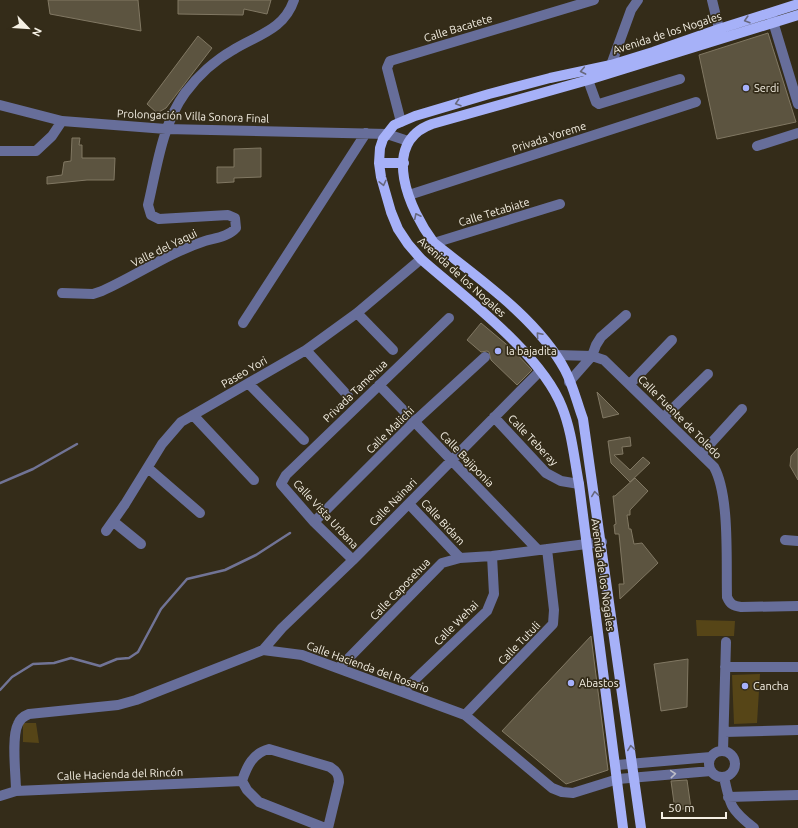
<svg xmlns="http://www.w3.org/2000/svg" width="798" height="828" font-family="Ubuntu,sans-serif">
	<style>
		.green { fill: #564517 }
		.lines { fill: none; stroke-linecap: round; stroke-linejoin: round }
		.stream { stroke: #717496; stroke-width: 2.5 }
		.building { fill: #5c5440; stroke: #817863 }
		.minor { stroke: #676e9a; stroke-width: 10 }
		.major { stroke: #a6b1f8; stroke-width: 10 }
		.oneway { stroke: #67687d }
		.oneway2 { stroke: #bcbcc6 }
		.poi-dot { fill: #a6b1fc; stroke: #342c19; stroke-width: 1.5 }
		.labels { text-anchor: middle; stroke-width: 3.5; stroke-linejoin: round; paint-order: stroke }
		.street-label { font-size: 11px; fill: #f5f0e4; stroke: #342c19 }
		.poi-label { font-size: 11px; fill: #f5f0e4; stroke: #342c19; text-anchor: start }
	</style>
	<rect width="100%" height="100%" fill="#342c19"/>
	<path class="green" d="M696,620L735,621L734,636H697Z
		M760,674L757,723L734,724L732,675Z
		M23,723H36L39,743L23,742Z"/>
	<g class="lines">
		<path class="stream" d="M0,483L33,469L77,444
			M0,690L12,677L33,664L54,663L71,658L100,666L117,659L129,658L138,652L161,609L187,579L225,570L256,555L290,533"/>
	</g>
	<path class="building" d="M48,0H138L141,31L50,14Z
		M178,0H271L267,14L244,9L243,15L178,14Z
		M768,33L796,122L717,139L699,55Z
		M198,36L212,48L166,108L157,113L147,104Z
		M72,138H80L79,145H82V158H115L114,180H87L47,184V177L62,175L64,162L71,161Z
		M261,148V177L234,178V182L217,183V167H234V149Z
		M481,323L512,349L532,370L517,385L491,360L489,352L487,351L481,352L467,340Z
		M597,392L619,414L603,418Z
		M630,437L631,446L622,447L623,454L614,455L630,470L643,457L650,463L630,482L611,463L608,441Z
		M798,448V480L790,466L791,456Z
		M635,478L648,491L630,510V515H627L629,529H631L634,544L642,543L658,563L620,599L619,584H624L619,534H615L614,525L616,524L613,496H615Z
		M591,636L608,770L566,784L502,731Z
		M688,659L687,707L661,711L654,664Z
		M687,780L691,808L675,810L671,781Z"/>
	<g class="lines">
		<path class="minor" d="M712,0L721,37
			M771,15L798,104
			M611,65L631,10L638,0
			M588,80L596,102L599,104L680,79
			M0,105L62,121L166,129L387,134L408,141
			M401,122L387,68L390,61L594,0
			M757,146L798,133
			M0,151H36L52,136L62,121
			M409,195L696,102
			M434,243L560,204
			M62,293L93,294L102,291C136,276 168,253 205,241C215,238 228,237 236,228L235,218L228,215L159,219L151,215L148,205C157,167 162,125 185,93C197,77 215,60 233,50C257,35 284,30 294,0
			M357,313L393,350
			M243,323L366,133
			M306,350L348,396
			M556,355L592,356L604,360L714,467C730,496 726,562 727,597C730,604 733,606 741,607L798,606
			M569,382L592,356L596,345L601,337L626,315
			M249,384L304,440
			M630,384L672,340
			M379,385L537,549
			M193,415L254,480
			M494,417L546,473L561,481L579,484
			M664,417L708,374
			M701,454L742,409
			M148,468L200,513
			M409,504L460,558
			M114,522L141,544
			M314,522L414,422L485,357
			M106,531L125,504L162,444L181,422L306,350L357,313L421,259
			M785,540L798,541
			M353,560L314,522L281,484L286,475L449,318
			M263,650L282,628L353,560L540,371
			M725,667H798
			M339,668L442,563L460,558L492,556L602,542
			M403,691L487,611L494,594L492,556
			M465,715L553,624L554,610L547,549
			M724,732L798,730
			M709 764a13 13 0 1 1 26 0a13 13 0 1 1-26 0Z
			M723,751L726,642
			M617,765L711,757
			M724,777C730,806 731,810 754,828
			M16,791C16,775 11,737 18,724C20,719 24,716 29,714L118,705L136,700L263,650L302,655L465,715L552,788L562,792L573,793L618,779L711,771
			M0,796L16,791L242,781
			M728,797L798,795
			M325,828L259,802L247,790L242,781C247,766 253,753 269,749L330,767C336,771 339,774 339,782L328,828"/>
		<path class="major" d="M379,163H404
			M623,828L579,484C574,458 572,432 562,407C541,353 464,297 421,259L408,244L398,229L391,212L381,177L379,163L380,148L383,139L394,125L415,116L489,94L550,78L611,65L653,52L719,29L798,4
			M641,828L583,419C577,403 573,385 565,370C538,319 478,278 434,243C410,211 379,143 432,124L588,80L798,15"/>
	</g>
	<defs><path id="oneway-chevron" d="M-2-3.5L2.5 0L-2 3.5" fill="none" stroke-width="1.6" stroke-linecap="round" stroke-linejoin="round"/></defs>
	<g class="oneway">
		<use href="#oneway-chevron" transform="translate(747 20) rotate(163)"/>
		<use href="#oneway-chevron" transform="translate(583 71) rotate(169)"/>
		<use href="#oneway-chevron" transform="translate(458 103) rotate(163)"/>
		<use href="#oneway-chevron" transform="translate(383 183) rotate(77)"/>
		<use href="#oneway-chevron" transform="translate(417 216) rotate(-116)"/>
		<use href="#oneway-chevron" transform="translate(539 335) rotate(-131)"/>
		<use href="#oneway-chevron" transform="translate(595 494) rotate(-98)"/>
		<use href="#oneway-chevron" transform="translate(631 748) rotate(-98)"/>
	</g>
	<use class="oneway2" href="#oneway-chevron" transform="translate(673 774) rotate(-5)"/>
	<g class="poi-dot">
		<circle cx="746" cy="88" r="4"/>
		<circle cx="498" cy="351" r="4"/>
		<circle cx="571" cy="683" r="4"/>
		<circle cx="745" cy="686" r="4"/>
	</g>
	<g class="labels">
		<g class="street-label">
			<text transform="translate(458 28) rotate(-17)" y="4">Calle Bacatete</text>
			<text transform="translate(667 33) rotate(-18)" y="4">Avenida de los Nogales</text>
			<text transform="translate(193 116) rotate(2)" y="4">Prolongación Villa Sonora Final</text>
			<text transform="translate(549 137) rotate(-18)" y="4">Privada Yoreme</text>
			<text transform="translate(494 212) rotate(-17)" y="4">Calle Tetabiate</text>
			<text transform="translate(164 248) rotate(-26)" y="4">Valle del Yaqui</text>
			<text transform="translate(462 277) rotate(42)" y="4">Avenida de los Nogales</text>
			<text transform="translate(244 372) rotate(-30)" y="4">Paseo Yori</text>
			<text transform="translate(355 391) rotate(-44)" y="4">Privada Tamehua</text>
			<text transform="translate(680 417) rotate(45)" y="4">Calle Fuente de Toledo</text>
			<text transform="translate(390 430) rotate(-44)" y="4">Calle Malichi</text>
			<text transform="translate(533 440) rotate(46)" y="4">Calle Teberay</text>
			<text transform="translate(467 459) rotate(46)" y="4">Calle Bajiponia</text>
			<text transform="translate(393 502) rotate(-45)" y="4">Calle Nainari</text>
			<text transform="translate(326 514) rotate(47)" y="4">Calle Vista Urbana</text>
			<text transform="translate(443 522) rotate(47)" y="4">Calle Bidam</text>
			<text transform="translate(603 575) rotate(82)" y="4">Avenida de los Nogales</text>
			<text transform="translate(400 589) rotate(-46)" y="4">Calle Caposehua</text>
			<text transform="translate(456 623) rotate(-45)" y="4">Calle Wehai</text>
			<text transform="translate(519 643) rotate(-46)" y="4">Calle Tutuli</text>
			<text transform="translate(368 667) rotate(20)" y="4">Calle Hacienda del Rosario</text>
			<text transform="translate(120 774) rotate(-2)" y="4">Calle Hacienda del Rincón</text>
		</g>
		<g class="poi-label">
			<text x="754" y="92">Serdi</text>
			<text x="506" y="355">la bajadita</text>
			<text x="579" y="687">Abastos</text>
			<text x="753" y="690">Cancha</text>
		</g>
	</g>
	<g transform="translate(28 28) rotate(115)" stroke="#342c19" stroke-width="3" paint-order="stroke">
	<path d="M0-3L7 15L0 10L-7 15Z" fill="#f5f0e4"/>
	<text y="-6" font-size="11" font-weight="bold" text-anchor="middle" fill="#f5f0e4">N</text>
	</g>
	<path d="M662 812v6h64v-6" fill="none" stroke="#f5f0e4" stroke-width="2"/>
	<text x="668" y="812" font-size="12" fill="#f5f0e4" stroke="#342c19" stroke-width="3" paint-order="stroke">50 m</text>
</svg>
